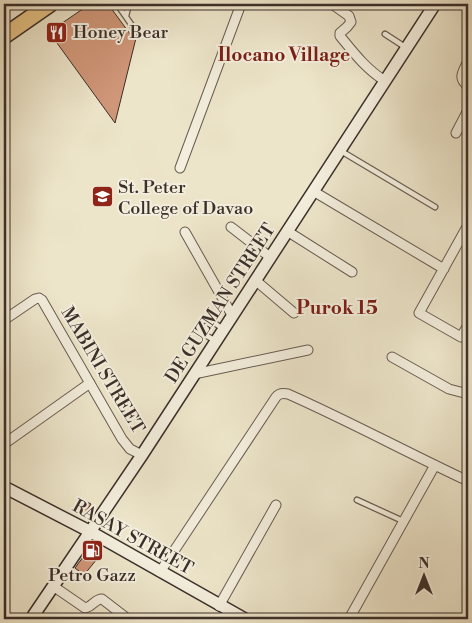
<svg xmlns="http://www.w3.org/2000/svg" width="472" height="623" font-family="'Libre Bodoni',serif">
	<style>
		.building { fill: #cf9678; stroke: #3b2f2a }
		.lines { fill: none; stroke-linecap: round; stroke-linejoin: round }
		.lane-casing { stroke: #685c52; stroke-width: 7 }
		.street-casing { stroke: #685c52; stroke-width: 11 }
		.secondary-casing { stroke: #3b2f2a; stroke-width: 14 }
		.highway-casing { stroke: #3b2f2a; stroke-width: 18 }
		.lane { stroke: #f3eedd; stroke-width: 4.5 }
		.street { stroke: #f3eedd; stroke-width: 9 }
		.secondary { stroke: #f3eedd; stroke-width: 11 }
		.highway { stroke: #e6c285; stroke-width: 15 }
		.labels { text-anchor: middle; stroke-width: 4; stroke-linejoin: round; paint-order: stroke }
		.poi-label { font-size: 18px; fill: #3b2f2a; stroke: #f3eedd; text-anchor: start }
		.street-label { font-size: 18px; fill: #3b2f2a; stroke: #f3eedd }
		.neighbourhood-label { font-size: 19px; font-weight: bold; fill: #7a1f14; stroke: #f3eedd }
	</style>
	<rect width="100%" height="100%" fill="#ede5ca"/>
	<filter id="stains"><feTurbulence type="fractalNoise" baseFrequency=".004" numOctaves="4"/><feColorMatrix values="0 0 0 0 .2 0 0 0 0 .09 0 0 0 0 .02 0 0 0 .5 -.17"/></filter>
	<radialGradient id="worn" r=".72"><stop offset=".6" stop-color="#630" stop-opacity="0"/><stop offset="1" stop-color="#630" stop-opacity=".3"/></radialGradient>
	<path class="building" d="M90,4H108L130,34H137L115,123L49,32Z
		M83,500L91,504L84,515L76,511Z
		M91,546L101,554L84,575L75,568Z"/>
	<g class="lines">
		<defs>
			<path id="lane" d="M117,4L133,27
				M126,16L129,4
				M385,34L405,47
				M341,151L435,207
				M214,340L202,333L199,330L200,323L206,319L213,322L223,329
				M357,500L403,521"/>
			<path id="street" d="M332,4L349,16L351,22L347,27L340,33V36C354,53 366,69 385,81
				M468,61C463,72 457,78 468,86
				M456,133L468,110
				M180,168L241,4
				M313,191L444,269
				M468,225L419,313L461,337L468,325
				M231,227L270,257
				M287,231L352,272
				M185,232L232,315
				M255,280L294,313
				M4,320L35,299L39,298L42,300L122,439L130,449L142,455
				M392,357L449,389L468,394
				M194,374L308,350
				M4,444L90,383
				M160,572L276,397C279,393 283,393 288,394C349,421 408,453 468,481
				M53,586L85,608C92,607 95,599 102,599L128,619
				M219,606L276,505
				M349,619L435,465"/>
			<path id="secondary" d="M4,487L91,532L245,619
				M31,619L142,455L435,4"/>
			<path id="highway" d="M4,36L50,4"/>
		</defs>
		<use href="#lane" class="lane-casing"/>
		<use href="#street" class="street-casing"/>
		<use href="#secondary" class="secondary-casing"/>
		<use href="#highway" class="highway-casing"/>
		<use href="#lane" class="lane"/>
		<use href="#street" class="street"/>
		<use href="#secondary" class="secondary"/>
		<use href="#highway" class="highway"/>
	</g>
	<defs>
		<symbol id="restaurant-square" viewBox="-11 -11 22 22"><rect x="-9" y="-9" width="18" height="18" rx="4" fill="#8f2418" stroke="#f3eedd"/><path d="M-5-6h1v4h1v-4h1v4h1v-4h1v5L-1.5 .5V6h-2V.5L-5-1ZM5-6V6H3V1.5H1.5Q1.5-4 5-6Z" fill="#fff"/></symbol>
		<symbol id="university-square" viewBox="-11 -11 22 22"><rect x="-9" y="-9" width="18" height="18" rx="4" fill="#8f2418" stroke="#f3eedd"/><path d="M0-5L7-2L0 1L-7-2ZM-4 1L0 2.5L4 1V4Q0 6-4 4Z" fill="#fff"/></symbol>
		<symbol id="fuel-square" viewBox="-11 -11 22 22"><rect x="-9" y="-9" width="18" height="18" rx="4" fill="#8f2418" stroke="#f3eedd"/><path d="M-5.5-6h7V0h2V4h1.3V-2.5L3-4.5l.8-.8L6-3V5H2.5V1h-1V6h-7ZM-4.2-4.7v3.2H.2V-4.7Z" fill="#fff"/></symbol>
	</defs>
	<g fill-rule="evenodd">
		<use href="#restaurant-square" x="44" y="20" width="25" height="25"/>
		<use href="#university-square" x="90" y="184" width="25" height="25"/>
		<use href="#fuel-square" x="80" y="538" width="25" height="25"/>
	</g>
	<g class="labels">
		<g class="poi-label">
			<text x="73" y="38">Honey Bear</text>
			<text x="118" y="193">St. Peter<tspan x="118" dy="21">College of Davao</tspan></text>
			<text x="92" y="581" text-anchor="middle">Petro Gazz</text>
		</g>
		<g class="street-label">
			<text transform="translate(220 303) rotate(-57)" y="6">DE GUZMAN STREET</text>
			<text transform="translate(103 370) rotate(59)" y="6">MABINI STREET</text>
			<text transform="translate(133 537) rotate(29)" y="6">RASAY STREET</text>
		</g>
		<g class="neighbourhood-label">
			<text x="284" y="61">Ilocano Village</text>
			<text x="337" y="314">Purok 15</text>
		</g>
	</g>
	<rect width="472" height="623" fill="none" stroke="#ede5ca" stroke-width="20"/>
	<rect x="5" y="5" width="462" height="613" fill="none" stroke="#3b2f2a" stroke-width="2.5"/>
	<rect x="10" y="10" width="452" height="603" fill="none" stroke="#3b2f2a"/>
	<g transform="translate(424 576)" stroke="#f3eedd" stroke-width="4" paint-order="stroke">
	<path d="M0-4L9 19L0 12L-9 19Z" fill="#3b2f2a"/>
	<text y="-8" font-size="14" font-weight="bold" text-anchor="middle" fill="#3b2f2a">N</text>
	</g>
	<rect width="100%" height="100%" filter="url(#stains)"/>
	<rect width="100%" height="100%" fill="url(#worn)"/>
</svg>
